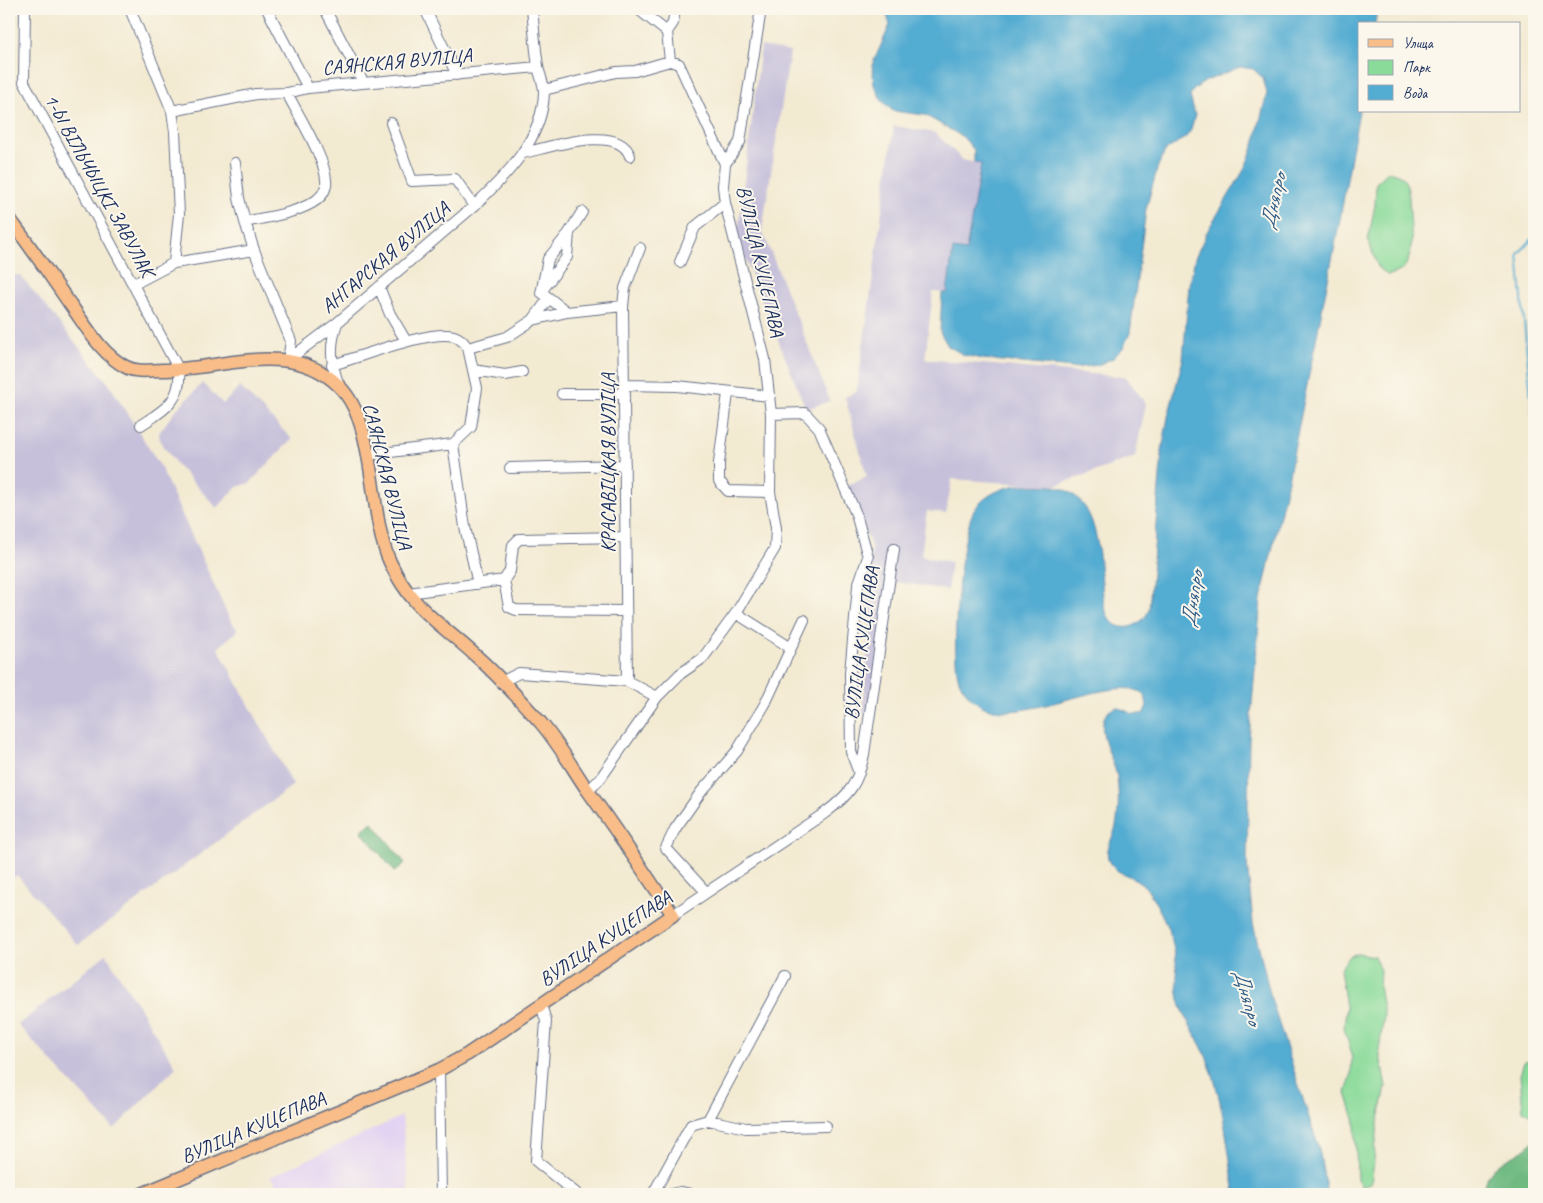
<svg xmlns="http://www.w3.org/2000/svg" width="1543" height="1203" font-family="Caveat,sans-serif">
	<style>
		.built { fill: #e3d3f2 }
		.industrial { fill: #c6c0da }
		.green { fill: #8ada9a; stroke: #52847c }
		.forest { fill: #6fba82; stroke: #457470 }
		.water { fill: #53acd1; stroke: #376e98 }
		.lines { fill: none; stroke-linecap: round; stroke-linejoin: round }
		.stream { stroke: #53acd1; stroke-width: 2 }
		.minor-casing { stroke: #677087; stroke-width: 12 }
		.major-casing { stroke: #677087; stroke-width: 15 }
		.minor { stroke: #fff; stroke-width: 10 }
		.major { stroke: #f8bd88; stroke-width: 12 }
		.labels { text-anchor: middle; stroke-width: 4; stroke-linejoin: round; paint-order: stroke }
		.street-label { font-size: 20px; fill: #1b2f5e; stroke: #fbf7ec }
		.water-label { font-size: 21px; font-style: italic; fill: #2f5b86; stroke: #fbf7ec }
	</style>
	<rect width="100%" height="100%" fill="#fbf7ec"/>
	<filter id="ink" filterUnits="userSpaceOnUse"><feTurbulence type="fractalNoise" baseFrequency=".02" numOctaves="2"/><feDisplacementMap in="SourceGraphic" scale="10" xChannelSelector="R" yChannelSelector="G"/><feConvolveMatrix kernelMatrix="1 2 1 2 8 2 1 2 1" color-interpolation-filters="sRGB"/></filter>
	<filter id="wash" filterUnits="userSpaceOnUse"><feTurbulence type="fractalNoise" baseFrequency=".0096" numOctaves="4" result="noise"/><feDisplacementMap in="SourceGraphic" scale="20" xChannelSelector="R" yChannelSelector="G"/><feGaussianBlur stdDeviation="1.12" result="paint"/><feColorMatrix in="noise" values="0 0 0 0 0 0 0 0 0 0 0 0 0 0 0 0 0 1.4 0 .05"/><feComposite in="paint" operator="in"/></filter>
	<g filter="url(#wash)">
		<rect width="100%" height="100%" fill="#f3ead2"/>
		<path class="built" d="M402,1116L409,1194H285L270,1177Z"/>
		<path class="industrial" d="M761,46L790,52L762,230L830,401L806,409L737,238Z
			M894,126L935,133L963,160L981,164L966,251L953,249L947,293L933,292L925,359L1126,377L1146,404L1135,457L1054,486L952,479L946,513L927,511L921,556L951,562L947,590L897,582L875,716L862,714L871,617L864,615L872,548L847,486L867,477L845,397L857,391Z
			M20,275L109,384L160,466L230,620L238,630L218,648L293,785L78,945L17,875L9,883V276Z
			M203,383L223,404L240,387L292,439L250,483L237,487L217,508L177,465L160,441L159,433L175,411Z
			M106,954L176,1067L114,1129L18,1025Z"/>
		<path class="green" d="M1388,172C1393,172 1398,173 1402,177C1410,186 1409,203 1410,214C1411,235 1418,273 1387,275L1378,267L1368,240L1375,205L1376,183Z
			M1358,953L1374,956L1380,970L1379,986L1384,1015L1379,1050L1386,1087L1378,1124L1372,1178L1370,1184L1362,1187L1357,1179L1355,1122L1346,1093L1351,1076L1352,1054L1344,1029L1346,1007L1340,969L1350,956Z
			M1534,1057V1117L1523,1110L1520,1075L1524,1062Z"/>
		<path class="forest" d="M372,822L405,863L395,872L361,831Z
			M1534,1140V1194H1484C1486,1157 1515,1162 1534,1140Z"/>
		<path class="water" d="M885,9H1377L1375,24H1359V111L1339,225L1288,480L1261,599L1249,739L1248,803L1247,862L1253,923L1272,1002L1319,1149L1327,1194H1235C1228,1150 1224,1103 1208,1061C1200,1040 1185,1021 1179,999C1177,990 1177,981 1177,973C1176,951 1170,930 1160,911C1155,902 1149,889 1141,883C1130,874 1113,874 1108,859C1105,849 1114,836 1116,826C1119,811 1119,793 1117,777C1114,757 1086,717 1117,707L1133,714H1143L1147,706L1145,695C1118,670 1025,726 984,707C974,702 963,691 959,680C950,655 960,530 975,509C986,493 1009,484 1028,485C1038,486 1049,485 1058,487C1099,499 1098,551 1102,584C1103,594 1103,605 1107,614C1116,636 1142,628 1149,610L1162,451L1168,417L1183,359L1189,285L1195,258L1208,230L1244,170L1254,145L1267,93L1263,78L1253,69L1240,67L1206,81L1193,90L1190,96L1195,115L1191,130L1186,137L1165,151L1158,166L1146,209L1130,333L1123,348L1113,358L1098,365L1073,368L982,359L964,355L948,346L940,332L942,293H947L953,249L966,251L981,164L974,162V150L963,137L925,115L893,111L882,101L874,85L872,65L890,25Z"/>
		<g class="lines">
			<path class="stream" d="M1534,431L1518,254L1534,237"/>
		</g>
	</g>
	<g filter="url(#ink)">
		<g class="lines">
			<defs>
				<path id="minor" d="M25,9L24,82L179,370C182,401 164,410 141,425
					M130,9L172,111L175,132L179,214L174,263
					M267,9L308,88
					M325,9L363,82
					M425,9L457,75
					M638,9L667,32
					M670,61L667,32L673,23L675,9
					M544,90L616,72L635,71L670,61L679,64L725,164
					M172,111L256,94L287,93L308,88L538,67
					M391,123L412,181L455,179L474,206
					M523,153C548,148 619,123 630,156
					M235,163L239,198L245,222L254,250L291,341L288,360
					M245,222C267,217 293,214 312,203C319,199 325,193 326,185C329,164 297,113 287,93
					M680,262L695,227L725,203
					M134,284L174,263L254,250
					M379,287L390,314L406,341
					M542,289L548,259L569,233
					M549,298L541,292L567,257L569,233L582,212
					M533,320L549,298L567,312
					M337,323C329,346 331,363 339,386
					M288,360L337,323L474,206C506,176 543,139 544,92C544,83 539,74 538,66C535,47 534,28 532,9
					M332,365C358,358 430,329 454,336C461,338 464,343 468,348L507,337L533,320L567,312L623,306
					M473,370L505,375L522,372
					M625,385L677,386L770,396
					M728,393L719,463V481L728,491L770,492
					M562,394H625
					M771,414L805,413L819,428L856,514L868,557L858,586L850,673L851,752L859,773
					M453,444L465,527L478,584
					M453,444L471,427L477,388L468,348
					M367,455L453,444
					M510,468L625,465
					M504,580L510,571L513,545L519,539L625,537
					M504,580L509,607L516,610L626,611
					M408,593L504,580
					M736,613L791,648
					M627,681L623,306L625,288L640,248
					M501,682L519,673L627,681L657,697
					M588,791L600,779L657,697L680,674L703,658L736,613L775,548L776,528L770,492L771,414L765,359L725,203L723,186L725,164L740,142L761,9
					M706,892L666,848L675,829L701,792L737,751L765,704L804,620
					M673,915L825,813C849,795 858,784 864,754L894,549
					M541,1005L546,1021L536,1161L577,1194
					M439,1070L441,1194
					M708,1120L785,976
					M653,1194L691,1125L708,1120L746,1128L826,1126
					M671,1194L680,1192L690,1194"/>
				<path id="major" d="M9,218C30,246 50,275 70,304C86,326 101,354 126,367C137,373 150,370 162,370C221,370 291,338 339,386C378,425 367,512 390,562C411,608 440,623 475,655C498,675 520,700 541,723C558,743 572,767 586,788C616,830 645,873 673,915L468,1054L439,1070L142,1194"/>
			</defs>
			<use href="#minor" class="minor-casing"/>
			<use href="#major" class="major-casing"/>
			<use href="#minor" class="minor"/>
			<use href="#major" class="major"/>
		</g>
	</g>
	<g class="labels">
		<g class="street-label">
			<text transform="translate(397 61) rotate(-5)" y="7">САЯНСКАЯ ВУЛІЦА</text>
			<text transform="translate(100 185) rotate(61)" y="7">1-Ы ВІЛЬЧЫЦКІ ЗАВУЛАК</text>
			<text transform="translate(385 257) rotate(-40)" y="7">АНГАРСКАЯ ВУЛІЦА</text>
			<text transform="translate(761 261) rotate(77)" y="7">ВУЛІЦА КУЦЕПАВА</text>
			<text transform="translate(608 463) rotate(-90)" y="7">КРАСАВІЦКАЯ ВУЛІЦА</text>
			<text transform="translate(388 476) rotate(76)" y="7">САЯНСКАЯ ВУЛІЦА</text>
			<text transform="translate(861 643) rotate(-82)" y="7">ВУЛІЦА КУЦЕПАВА</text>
			<text transform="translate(605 938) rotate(-34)" y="7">ВУЛІЦА КУЦЕПАВА</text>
			<text transform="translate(253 1127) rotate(-23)" y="7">ВУЛІЦА КУЦЕПАВА</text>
		</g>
		<g class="water-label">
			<text transform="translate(1273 201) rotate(-77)" y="7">Дняпро</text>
			<text transform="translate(1192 599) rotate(-81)" y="7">Дняпро</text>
			<text transform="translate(1248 997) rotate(75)" y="7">Дняпро</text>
		</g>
	</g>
	<rect width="1543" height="1203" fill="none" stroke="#fbf7ec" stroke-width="30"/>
	<rect x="1358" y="22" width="162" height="90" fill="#fbf7ec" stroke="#a1a7b3"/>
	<rect x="1368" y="39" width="25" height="8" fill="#f8bd88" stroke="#a1a7b3"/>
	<text x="1403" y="48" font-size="15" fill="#1b2f5e">Улица</text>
	<rect x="1368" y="60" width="25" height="15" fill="#8ada9a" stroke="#a1a7b3"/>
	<text x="1403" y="72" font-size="15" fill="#1b2f5e">Парк</text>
	<rect x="1368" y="85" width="25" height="15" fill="#53acd1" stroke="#a1a7b3"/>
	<text x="1403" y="98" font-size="15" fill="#1b2f5e">Вода</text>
</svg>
